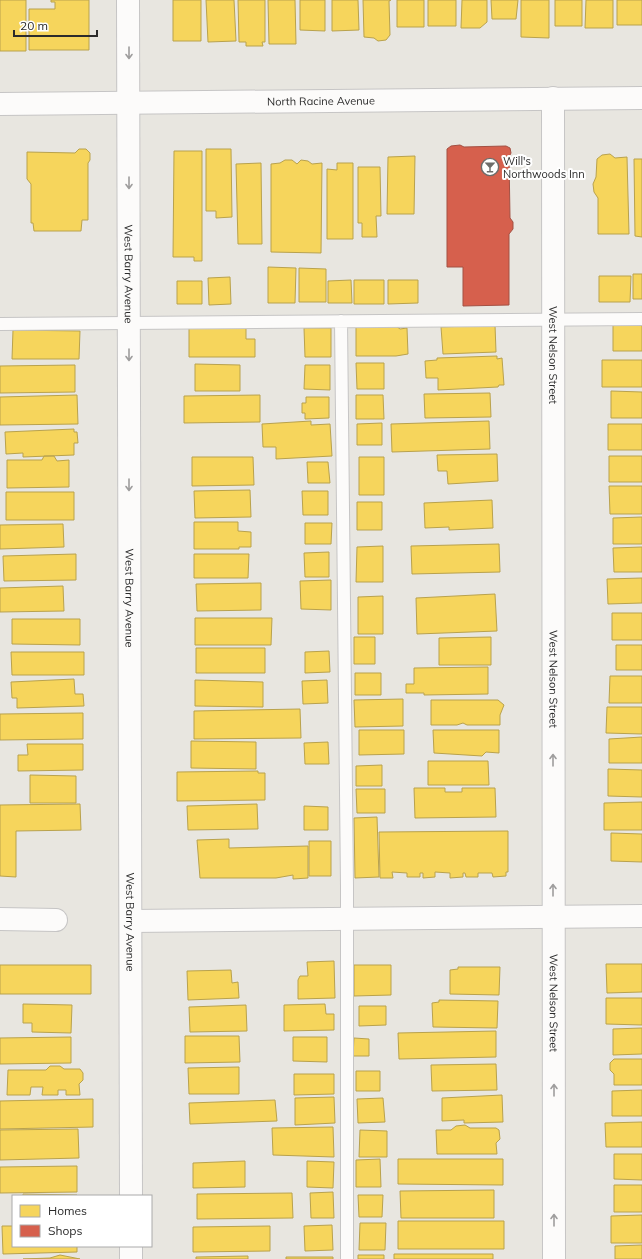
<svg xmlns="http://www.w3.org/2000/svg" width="642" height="1259" font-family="Mulish,sans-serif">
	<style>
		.homes { fill: #f6d55c; stroke: #b9a24d }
		.shops { fill: #d6604d; stroke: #a35043 }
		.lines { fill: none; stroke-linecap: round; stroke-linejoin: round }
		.service-casing { stroke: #c6c5c5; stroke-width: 14 }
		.minor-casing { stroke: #c6c5c5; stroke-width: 24 }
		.tertiary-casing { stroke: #c6c5c5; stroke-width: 24 }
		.service { stroke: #fcfbfa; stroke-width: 12 }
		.minor { stroke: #fcfbfa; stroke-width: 22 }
		.tertiary { stroke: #fcfbfa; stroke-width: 22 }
		.oneway { stroke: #9e9d9d }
		.labels { text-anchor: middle; stroke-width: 4; stroke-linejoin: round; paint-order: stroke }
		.street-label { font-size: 11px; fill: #2b2b2b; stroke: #fff }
		.poi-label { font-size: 11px; fill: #2b2b2b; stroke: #fff; text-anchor: start }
	</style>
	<rect width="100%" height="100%" fill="#e8e6e0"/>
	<path class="homes" d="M0,0H26V51H0Z
		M51,0H89V50H29V9H55V2H51Z
		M173,0H201V41H173Z
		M206,0H234L236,41L208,42Z
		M238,0H265V42H262L263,46H246V42H239Z
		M268,0H295L296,44H269Z
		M300,0H325V31L300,30Z
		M332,0H358L359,30L332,31Z
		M363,0H391L389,1L390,35L386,40L378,41L374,38L364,37Z
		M397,0H424V27H397Z
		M428,0H456V26H428Z
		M462,0H487V22L480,28H461Z
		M491,0H518L516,19H492Z
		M521,0H549V38L521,37Z
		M555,0H582V26H555Z
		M586,0H613V28H585Z
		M617,0H642V25H617Z
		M79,149H86L90,153V160L88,163V220H82L81,231H34L33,223H31V184L27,179V152L75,153Z
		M206,149H231L232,217L216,218V211H206Z
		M174,151H202V261H194V257H173Z
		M610,154L615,158L627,157L629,234H598V198L594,192L593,184L596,177L597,159L602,155Z
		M415,156L414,214H387L388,157Z
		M634,159H642V237L635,236Z
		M285,160H292L297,164L301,160L308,161L312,164L322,163L321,253L271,252V164L280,163Z
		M261,163L262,244H238L236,164Z
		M337,163H353V239H327V169L337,170Z
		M358,167H380L381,216H376L377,237H362V223H358Z
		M268,267L296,268L295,303H268Z
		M299,268L326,269V302H299Z
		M633,274H642V299H633Z
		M599,276H631L630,302H599Z
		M230,277L231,304L209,305L208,278Z
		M351,280L352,303H328V281Z
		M354,280H384V304H354Z
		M388,280H418V303L388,304Z
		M177,281H202V304H177Z
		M613,324L642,325V351H613Z
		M495,325L496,352L443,354L441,327Z
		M396,326L400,329L407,328L408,354L396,356H356V327Z
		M189,328H246V339H255V357H189Z
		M304,328H331V357H305Z
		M13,330L80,331L79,359H12Z
		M497,356V359L502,358L504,385H499L498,387L438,390V378H426L425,361L437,360V358Z
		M602,360H642V387H602Z
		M356,363H384V389H357Z
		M195,364L240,365V391H195Z
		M75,365V392L0,393V366Z
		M305,365H330V390L304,389Z
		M611,391L642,392V418H611Z
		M490,393L491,417L425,418L424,394Z
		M77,395L78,424L0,425V397Z
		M260,395V422L184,423V396Z
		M356,395H383L384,419H356Z
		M306,397H329V418L305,419V413H302V403H306Z
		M311,421V425L330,424L332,456L276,459V447H263L262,424Z
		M489,421L490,449L392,452L391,424Z
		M382,423V445H357V424Z
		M608,424H642V450H608Z
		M74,429V432H77L78,443H74V455L23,457V453L6,454L5,432Z
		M497,454L498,481L448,484L447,471H438L437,455Z
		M44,456H54L57,461L69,460V487L7,488V460H42Z
		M609,456H642V482H609Z
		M192,457H253L254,485L192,486Z
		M359,457H384V495H359Z
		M307,462H328L330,483H308Z
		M609,486H642V514H610Z
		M250,490L251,517L195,518L194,491Z
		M302,491H328V515H303Z
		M6,492H74V520H6Z
		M492,500L493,528L449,530V527L425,528L424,503Z
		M357,502H382V530H357Z
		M642,517V544H613V518Z
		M194,522H238V531L251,532V547H239V549H194Z
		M305,523H332L331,544H305Z
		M63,524L64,547L0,549V525Z
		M499,544L500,572L412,574L411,546Z
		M383,546V582H356L357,547Z
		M642,547V572H614L613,548Z
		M329,552V577H305L304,553Z
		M76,554V580L4,581L3,556Z
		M194,554H249L248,578H194Z
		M642,578V603L608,604L607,579Z
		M331,580V610L301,609L300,581Z
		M261,583V610L197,611L196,584Z
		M63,586L64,611L0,612V588Z
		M495,594L497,631L417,634L416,598Z
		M383,596V634H358V597Z
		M612,613H642V640H612Z
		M195,618H272L271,645H195Z
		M12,619H80V645L12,644Z
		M354,637H375V664H354Z
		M491,637V665H439V638Z
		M616,645H642V670H616Z
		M196,648H265V673H196Z
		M329,651L330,672L305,673V652Z
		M11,652H84V675H12Z
		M488,667V694L424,695V693H406V684H414V668Z
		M355,673H381V695H355Z
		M610,676H642V703H609Z
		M74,679L75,694H83L84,706L17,708V698H12L11,682Z
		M195,680L263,682V707L195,706Z
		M327,680L328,703L303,704L302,681Z
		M403,699V726L355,727L354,700Z
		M431,700H498L504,705L500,715V725H467L463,723L457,725H431Z
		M607,707H642V734L606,733Z
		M300,709L301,738L194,739V711Z
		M83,713V739L0,740V714Z
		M359,730H404V754L359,755Z
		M433,730H499V753L486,752L482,756L434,753Z
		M642,737V763H609V739Z
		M191,741L256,742V769L191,768Z
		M328,742L329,764H305L304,743Z
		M27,744H83V770L18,771V755H28Z
		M428,761H488L489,785H428Z
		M382,765V786H356V766Z
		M608,769L642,770V797L608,796Z
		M258,771V773H265V800L177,801V772Z
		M30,775L76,776V803H30Z
		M414,788H445V792H462V788H495L496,817L415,818Z
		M356,789H385V813H357Z
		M642,802V830H604V803Z
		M80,804L81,830L16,831V877L0,876V805Z
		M257,804L258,829L188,830L187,806Z
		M304,806L328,807V830H304Z
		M377,817L379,877L355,878L354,818Z
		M508,831V872H506V876L493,877L492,873H478V877H466L465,873H463V877L450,878V873L435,872V877L423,878V873H420V877H407V873L392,872L393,878H380L379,832Z
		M611,833L642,834V862L611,861Z
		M229,839V848L308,846V878L293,879V875L276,878H200L197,840Z
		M309,841H331V876H309Z
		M334,961L335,998L298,999V980L300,976H308L307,962Z
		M606,964H642V992L607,993Z
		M0,965H91V994H0Z
		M354,965H391V995L354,996Z
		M458,967H500L499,995L450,994V970L458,969Z
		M231,970L232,983L238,982L239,998L188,1000L187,971Z
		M606,998H642V1025L606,1024Z
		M439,1000L498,1001L497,1028L433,1027L432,1003L439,1002Z
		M23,1004L72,1005L71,1033L32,1032V1023H23Z
		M325,1004L326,1014H334V1030L284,1031V1005Z
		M246,1005L247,1031L190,1032L189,1007Z
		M359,1006H386V1025L359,1026Z
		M642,1028V1054L613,1055V1029Z
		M496,1031V1057L399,1059L398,1033Z
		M185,1036H239L240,1062L185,1063Z
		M71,1037V1063L0,1064V1038Z
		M293,1037H327V1062L293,1061Z
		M354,1038L369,1039V1056H353Z
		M614,1059H642V1085H614V1074L610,1070V1063Z
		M496,1064L497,1090L432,1091L431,1065Z
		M50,1066H60L64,1069H80L83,1073V1080L79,1084L80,1095H66V1090H58V1095H42L43,1087H31L30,1095H7L8,1070H46Z
		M239,1067V1094H189L188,1068Z
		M356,1071H380V1091H356Z
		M294,1074H334V1094L294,1095Z
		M642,1090V1116H612V1091Z
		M502,1095L503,1122L464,1123V1120L442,1121V1098Z
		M334,1097L335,1123L295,1125V1098Z
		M383,1098L385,1122L358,1123L357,1099Z
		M93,1099V1127L0,1129V1101Z
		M275,1100L277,1121L190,1124L189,1103Z
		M642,1122V1147H606L605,1123Z
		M465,1125L470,1128H496L499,1130L500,1139L496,1143L497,1154H437L436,1130H451L456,1126Z
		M333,1127L334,1157L273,1155L272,1128Z
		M78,1129L79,1158L0,1160V1130Z
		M360,1130L387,1131V1157H359Z
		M614,1154H642V1180L614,1179Z
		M380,1159L381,1187H356V1160Z
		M398,1159H503V1185L398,1184Z
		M245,1161V1187L193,1188V1163Z
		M307,1161L334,1162L333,1188L307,1187Z
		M77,1166V1192L0,1193V1167Z
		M614,1185H642V1212H614Z
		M494,1190V1218H401L400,1191Z
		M333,1192L334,1218H311L310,1193Z
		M292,1193L293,1218L197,1219V1194Z
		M23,1194L77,1195V1196H23Z
		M358,1195H383L382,1217H359Z
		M642,1215V1243H611V1216Z
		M398,1221H504V1249H398Z
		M360,1223H386L385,1250H359Z
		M332,1225L333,1250L305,1251L304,1226Z
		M2,1226H13V1246H77V1252L3,1254Z
		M270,1226V1251L193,1252V1227Z
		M642,1245V1259H615V1246Z
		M394,1254H493V1259H394Z
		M60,1255L80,1259H23L50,1258Z
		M358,1255H384V1259H358Z
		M248,1256V1259H196V1257Z
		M286,1257H333V1259H286Z"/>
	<path class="shops" d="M460,145L464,147L506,146L510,148L511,153L509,157L510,218L513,222V229L509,234V305L463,306V267H447V149L451,146Z"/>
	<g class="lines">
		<defs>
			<path id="service" d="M341,321L347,886V1259
				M0,324L642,319"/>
			<g id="minor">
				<path id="s1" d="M128,0L131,1196"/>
				<path id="s2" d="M553,98L554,1259"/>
				<path d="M0,919L56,920"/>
				<path d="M131,921L642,916"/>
				<path d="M131,1246V1259"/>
			</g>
			<g id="tertiary">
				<path id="s3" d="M0,104L642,98"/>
			</g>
		</defs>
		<use href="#service" class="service-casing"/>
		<use href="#minor" class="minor-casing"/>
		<use href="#tertiary" class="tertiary-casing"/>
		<use href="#service" class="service"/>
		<use href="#minor" class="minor"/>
		<use href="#tertiary" class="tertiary"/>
	</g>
	<defs><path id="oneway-shaft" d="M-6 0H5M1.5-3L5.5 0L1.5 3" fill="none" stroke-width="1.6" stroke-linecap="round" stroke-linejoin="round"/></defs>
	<g class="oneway">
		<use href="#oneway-shaft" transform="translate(129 53) rotate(90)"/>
		<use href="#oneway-shaft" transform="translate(129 183) rotate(90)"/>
		<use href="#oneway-shaft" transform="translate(129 355) rotate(90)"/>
		<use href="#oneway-shaft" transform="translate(129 485) rotate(90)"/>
		<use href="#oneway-shaft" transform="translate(553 760) rotate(-90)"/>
		<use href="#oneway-shaft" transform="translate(553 890) rotate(-90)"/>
		<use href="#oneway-shaft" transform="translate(554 1090) rotate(-90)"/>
		<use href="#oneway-shaft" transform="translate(554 1220) rotate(-90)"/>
	</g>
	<defs>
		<symbol id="bar-ring" viewBox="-11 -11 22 22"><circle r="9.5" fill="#fff" stroke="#6d6c6a" stroke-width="1.5"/><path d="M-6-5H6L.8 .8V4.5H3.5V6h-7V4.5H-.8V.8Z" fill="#6d6c6a"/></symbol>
	</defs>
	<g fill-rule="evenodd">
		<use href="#bar-ring" x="480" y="157" width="20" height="20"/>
	</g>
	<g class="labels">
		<g class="street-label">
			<text dy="4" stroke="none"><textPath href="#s3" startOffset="321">North Racine Avenue</textPath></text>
			<text dy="4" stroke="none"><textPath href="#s1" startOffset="274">West Barry Avenue</textPath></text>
			<text dy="4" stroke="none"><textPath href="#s2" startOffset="257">West Nelson Street</textPath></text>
			<text dy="4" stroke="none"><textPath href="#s1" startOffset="598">West Barry Avenue</textPath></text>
			<text dy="4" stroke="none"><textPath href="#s2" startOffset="581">West Nelson Street</textPath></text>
			<text dy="4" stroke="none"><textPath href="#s1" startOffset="922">West Barry Avenue</textPath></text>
			<text dy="4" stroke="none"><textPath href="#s2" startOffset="905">West Nelson Street</textPath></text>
		</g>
		<g class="poi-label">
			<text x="503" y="165">Will's<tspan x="503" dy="13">Northwoods Inn</tspan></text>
		</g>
	</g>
	<rect x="12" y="1195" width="140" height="52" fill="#ffffff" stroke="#aaaaaa"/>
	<rect x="20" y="1205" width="20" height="12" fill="#f6d55c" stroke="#aaaaaa"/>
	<text x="48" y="1215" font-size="12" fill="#2b2b2b">Homes</text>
	<rect x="20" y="1225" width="20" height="12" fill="#d6604d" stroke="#aaaaaa"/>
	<text x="48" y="1235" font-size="12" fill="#2b2b2b">Shops</text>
	<path d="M14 30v6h83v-6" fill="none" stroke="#2b2b2b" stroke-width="2"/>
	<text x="20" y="30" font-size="12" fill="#2b2b2b" stroke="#ffffff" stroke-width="3" paint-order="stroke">20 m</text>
</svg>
